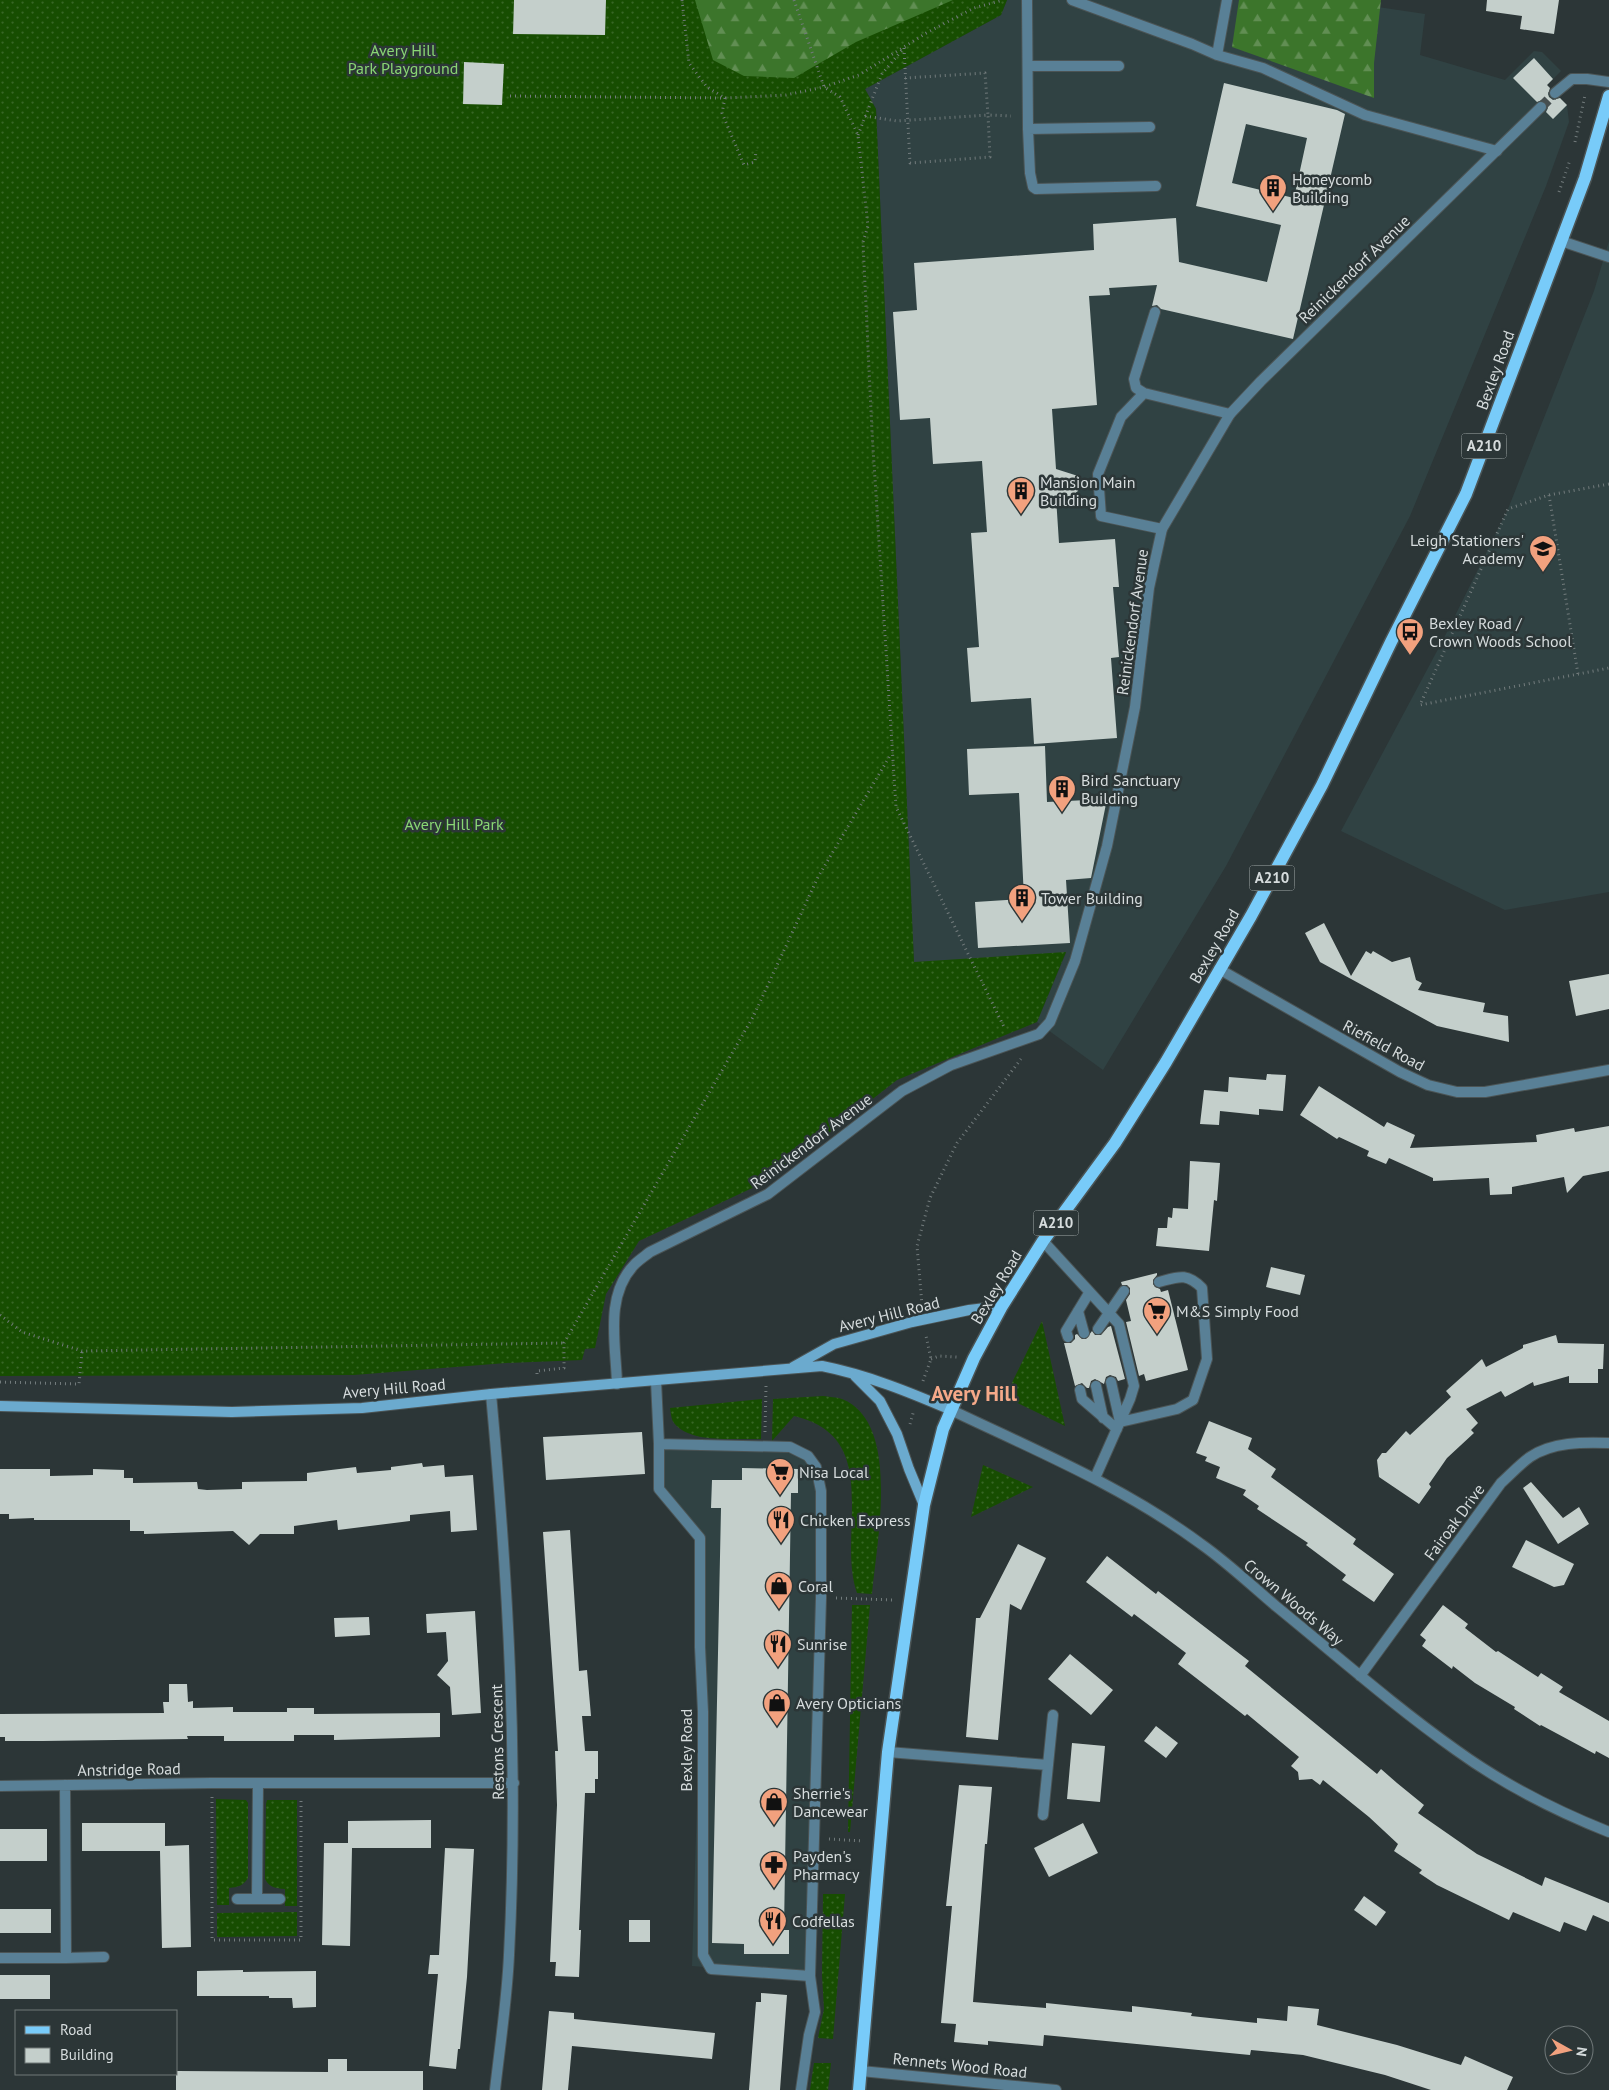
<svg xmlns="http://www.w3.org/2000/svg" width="1609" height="2090" font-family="'PT Sans',sans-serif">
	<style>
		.built { fill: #304243 }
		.grass { fill: url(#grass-dots) }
		.forest { fill: url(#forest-firs) }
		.building { fill: #c4cfcb; fill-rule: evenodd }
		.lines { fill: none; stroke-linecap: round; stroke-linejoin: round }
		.minor-tunnel { stroke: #464f50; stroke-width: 10; stroke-dasharray: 10 5; stroke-linecap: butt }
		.service-casing { stroke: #4b5455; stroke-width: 12 }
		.minor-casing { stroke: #4b5455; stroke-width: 12 }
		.tertiary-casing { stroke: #4b5455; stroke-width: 12 }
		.secondary-casing { stroke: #4b5455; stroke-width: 12 }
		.primary-casing { stroke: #4b5455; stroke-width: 15 }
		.path { stroke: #727b7c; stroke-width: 3; stroke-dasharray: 1 4; stroke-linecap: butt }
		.service { stroke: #598096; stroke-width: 10 }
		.minor { stroke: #598096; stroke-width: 10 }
		.tertiary { stroke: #598096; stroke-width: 10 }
		.secondary { stroke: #6baace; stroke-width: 10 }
		.primary { stroke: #78cbf9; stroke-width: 12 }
		.labels { text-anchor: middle; stroke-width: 5; stroke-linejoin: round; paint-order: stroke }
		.shield { fill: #2c3637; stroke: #a3aaab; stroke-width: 1 }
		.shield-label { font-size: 15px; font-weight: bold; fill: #d6dcdd }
		.park-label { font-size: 16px; fill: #89d674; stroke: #2c3637 }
		.poi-label { font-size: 16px; fill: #d6dcdd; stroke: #2c3637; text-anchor: start }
		.street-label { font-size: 16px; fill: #d6dcdd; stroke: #2c3637 }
		.district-label { font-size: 21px; font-weight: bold; fill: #f5a989; stroke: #2c3637 }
	</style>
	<defs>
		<pattern id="grass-dots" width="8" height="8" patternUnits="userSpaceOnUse" patternTransform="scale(1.25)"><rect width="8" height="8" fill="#174d01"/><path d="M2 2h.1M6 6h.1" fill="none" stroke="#386626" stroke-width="1.8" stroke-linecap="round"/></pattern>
		<pattern id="forest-firs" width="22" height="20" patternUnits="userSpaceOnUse" patternTransform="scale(1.25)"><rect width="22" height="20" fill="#3c752b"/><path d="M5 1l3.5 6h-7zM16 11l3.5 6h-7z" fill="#618e53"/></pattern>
	</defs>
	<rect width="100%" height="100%" fill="#2c3637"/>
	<path class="built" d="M1007,0H1344V2L1425,14L1420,55L1505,80L1534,51L1542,52L1561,71L1547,85L1567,105L1569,122L1546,186L1410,516L1226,866L1103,1070L1037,1022L1066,953L914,963L876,109L865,89L1001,15Z
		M1609,241V892L1505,910L1341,831L1444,638L1508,509L1594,291Z
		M659,1444L790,1447L808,1456L821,1491L810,1976L692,1966L705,1538L659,1489Z"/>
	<path class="grass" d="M0,0H1007L1001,15L865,89L876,109L914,962L1066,952L1037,1022L897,1080L767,1181L639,1241L606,1294L595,1348L585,1349L582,1360L506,1363L354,1375L0,1376Z
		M1042,1321L1065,1426L1005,1397Z
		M823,1396C829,1397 836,1397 842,1399C902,1423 876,1544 872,1594L857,1593C836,1534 885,1437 794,1416L772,1441L773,1399Z
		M762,1399L761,1439C736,1438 690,1444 674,1423C671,1419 671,1413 670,1408Z
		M983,1465L1033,1487L971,1517Z
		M852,1605H870L850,1832H848Z
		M216,1799L246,1800L248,1803V1878C243,1886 238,1887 229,1888V1905H217Z
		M267,1800H297V1906H285V1889C275,1888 270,1888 265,1879L266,1804Z
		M823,1894H845L833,2039L818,2038L824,2009L822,1975Z
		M297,1912V1936L217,1937V1913Z
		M814,2063H831L828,2090H810Z"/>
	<path class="forest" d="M695,0H953L856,42L794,78L744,76L713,60Z
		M1239,0H1381L1374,63V98L1232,47Z"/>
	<path class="building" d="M514,0H606L605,35L513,34Z
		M1487,0H1559L1554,34L1520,29L1522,16L1486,11Z
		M1534,58L1553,79L1547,85L1550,88L1548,94L1549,97L1553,100L1560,98L1567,105L1553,119L1546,112L1548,108L1546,103L1542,100L1537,102L1513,78Z
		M464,62L504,64L502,105L463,104Z
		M1224,83L1337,110L1345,114L1293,339L1161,309L1157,305L1152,306L1157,285L1109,288L1110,295L1089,296L1097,405L1052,409L1056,469L1078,476L1079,485L1078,491L1071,496L1056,497L1059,543L1115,539L1119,587H1113L1119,657L1111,658L1117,738L1034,744L1031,698L971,702L967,648L979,647L971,533L987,532L982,461L933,464L930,418L900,420L893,312L917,310L914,263L1094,250L1093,224L1176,218L1179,262L1267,282L1281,225L1196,206ZM1246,124L1307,138L1294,198L1232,183Z
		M1045,746L1047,802L1107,799L1091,878L1066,880L1070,943L978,948L975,902L1024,899L1019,793L969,795L967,749Z
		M1324,923L1351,976L1366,951L1371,954L1373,951L1392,962L1410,957L1416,980L1422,983L1418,990L1485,1003L1483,1012L1508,1016L1509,1042L1437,1026L1320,962L1305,933Z
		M1609,974V1009L1576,1016L1569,981Z
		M1267,1074L1286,1075L1283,1111L1259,1109V1115L1220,1111L1219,1125L1200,1124L1204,1090L1228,1092L1229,1077L1266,1080Z
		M1319,1086L1384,1127L1387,1122L1415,1135L1410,1148L1537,1142L1536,1135L1574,1128L1575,1132L1609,1126V1171L1583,1176L1567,1193L1564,1177L1512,1187V1194L1490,1195L1489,1178L1433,1181V1178L1389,1158L1386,1164L1367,1156L1369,1151L1339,1137L1337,1139L1300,1115Z
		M1190,1161L1220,1163L1217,1201L1214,1200L1209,1251L1156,1246L1158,1228H1167L1168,1217L1172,1218L1173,1208L1188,1209Z
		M1271,1267L1305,1275L1300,1295L1266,1287Z
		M1157,1273V1275L1153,1280V1284L1155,1287L1160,1289L1161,1292L1168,1290L1188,1370L1146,1381L1144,1374L1139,1376L1126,1322L1131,1321L1126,1300L1130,1294V1288L1127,1285H1122L1121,1282Z
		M1111,1326L1125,1379L1118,1381L1116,1377L1110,1375L1106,1377L1104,1384L1095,1379L1091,1381L1089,1388H1087L1082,1383L1075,1386L1064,1343H1071L1075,1339V1335L1077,1334L1082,1339H1086L1092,1331L1095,1335H1101L1108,1327Z
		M1556,1335L1558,1343L1604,1344L1603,1369H1598V1383H1569V1376L1534,1386L1533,1382L1505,1397L1501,1391L1466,1409L1478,1423L1471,1430L1474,1433L1447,1458L1429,1484L1431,1487L1419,1504L1379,1477L1377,1460L1382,1453H1386L1406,1431L1410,1435L1451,1397L1446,1391L1482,1359L1486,1367L1523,1348V1345Z
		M1209,1421L1252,1438L1248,1449L1276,1469L1271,1477L1356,1539L1353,1544L1394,1574L1374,1602L1342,1580L1346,1575L1306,1545L1308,1543L1257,1509L1259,1506L1243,1495L1246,1490L1216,1478L1220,1467L1205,1461L1207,1457L1196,1453Z
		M642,1432L645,1474L546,1480L543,1437Z
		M422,1463L423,1467L444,1465L445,1477L473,1475L477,1530L451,1532L450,1511L410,1515V1521L338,1530L337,1520L294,1526V1534H260L249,1545L233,1531L144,1534V1531H130V1520H34V1518L9,1519V1514H0V1469H50V1476L93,1475V1469L124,1470V1478H133V1483L197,1482L198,1489L207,1490L242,1489V1482L307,1481V1473L331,1470L356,1467L357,1473L391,1470V1467Z
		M742,1468L798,1469V1493H791L784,1930H789V1954H744V1944L712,1943L721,1508H711L712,1480H742Z
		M1531,1482L1563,1518L1579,1507L1589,1524L1558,1544L1523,1488Z
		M570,1530L579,1671L587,1670L591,1716H582L585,1751H598V1779H595V1793H585L579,1930H581L579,1977L555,1976L556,1962H550L557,1805L555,1751H558L543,1532Z
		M1526,1540L1574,1564L1564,1585L1554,1587L1512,1567Z
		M1018,1544L1046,1558L1021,1610L1010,1604L998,1740L966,1737L976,1618H980Z
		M1107,1556L1156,1594L1158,1591L1249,1661L1245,1666L1377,1774L1381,1769L1397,1783L1424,1805L1418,1813L1477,1854L1542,1886L1545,1877L1609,1903V1922L1593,1915L1586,1931L1564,1922L1560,1932L1513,1912L1509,1920L1437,1885L1419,1873L1422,1870L1394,1851L1398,1844L1369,1817L1323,1780L1320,1785L1312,1779L1299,1780L1298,1772L1291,1766L1299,1757L1247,1714L1245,1716L1178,1664L1186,1653L1134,1614L1132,1617L1086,1582Z
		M1443,1605L1468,1624L1465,1628L1496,1652L1498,1651L1538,1677L1541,1673L1563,1687L1559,1692L1609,1721V1758L1596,1751L1595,1754L1541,1725L1540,1726L1514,1709L1515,1707L1475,1683L1453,1666L1452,1669L1422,1646L1426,1640L1420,1635Z
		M475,1611L481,1713L452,1715L450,1687L437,1675L448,1661L446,1632L427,1633L426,1614Z
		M369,1617L370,1635L335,1637L334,1618Z
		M1070,1654L1113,1690L1091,1715L1048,1679Z
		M169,1684H187L188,1702L193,1701V1708L233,1707V1712H287V1708H314V1714L440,1713V1737L334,1740V1735H294V1741H224V1736H187L188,1739L43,1741H5V1737H0V1714L164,1713L163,1702H169Z
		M1156,1726L1178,1743L1166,1758L1144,1741Z
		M1072,1743L1105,1746L1100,1802L1067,1799Z
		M959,1785L992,1787L987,1844H985L973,2002L1046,2008V2003L1132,2012V2006L1192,2013L1191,2016L1257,2023V2018L1287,2021L1288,2006L1319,2009L1317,2025L1397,2045L1461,2065L1465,2056L1513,2077L1507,2090H1431L1385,2075L1303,2055L1251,2050L1250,2055L1044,2035L1043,2046L988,2041V2045L954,2042L956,2024L941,2023L952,1906H946Z
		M431,1820V1848H352L350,1946L322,1945L324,1843H348V1821Z
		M82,1823H165V1846L189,1845L191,1947L162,1948L160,1851H82Z
		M1083,1823L1098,1853L1049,1877L1034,1848Z
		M0,1829H47V1861H0Z
		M445,1848L474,1849L467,1977L460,2049H458L456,2069L429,2066L438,1974H428L430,1955H439Z
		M1364,1896L1386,1912L1376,1926L1354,1910Z
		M0,1909H51V1933H0Z
		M629,1920H650V1942H629Z
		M243,1970V1972L316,1971V2007L293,2008L292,1998H269V1996H197V1971Z
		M0,1975H50V1999H0Z
		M761,1993L787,1995L780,2090H749L756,2002H761Z
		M549,2011L574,2013V2019L715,2033L712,2059L572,2046L568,2090H542Z
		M328,2059H347V2071H423V2090H176V2071L328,2072Z"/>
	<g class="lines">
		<path class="minor-tunnel" d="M1541,107L1555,93"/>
		<defs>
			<path id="service" d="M1027,0L1028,129L1030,173L1033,187L1036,189L1156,186
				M1072,0L1192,44L1217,55
				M1227,0L1217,55L1263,68L1365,115L1497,151
				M1028,66H1119
				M1028,129L1150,127
				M1561,241L1609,257
				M1155,312L1134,379L1136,388L1144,393L1230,414
				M1144,393L1121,417L1098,474L1101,516L1162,529
				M1043,1241L1119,1324L1134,1386L1130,1399L1095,1478
				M1078,1311L1084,1333
				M1098,1329L1124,1291
				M1068,1337L1066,1331L1089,1293
				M1111,1382L1120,1422L1177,1409L1193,1400L1207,1359L1202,1288C1186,1272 1178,1277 1159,1282
				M1096,1386L1103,1418
				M1080,1390L1082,1399L1117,1429"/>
			<path id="minor" d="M1555,93L1572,79H1587L1609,82
				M656,1381L659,1444L790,1447L808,1456L816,1467L821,1491V1598L810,1976L815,2012L809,2035L801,2090
				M617,1384C616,1345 604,1295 635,1264C639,1260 645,1256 650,1252L768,1194L902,1091L951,1065L1039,1034L1050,1022L1075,961L1107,846L1135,707L1149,588L1162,529L1230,414L1261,381L1541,107
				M491,1394C508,1581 519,1767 509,1955C507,2000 500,2045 495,2090
				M951,1410C1037,1451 1124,1487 1201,1544C1228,1563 1252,1586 1277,1607C1336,1655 1394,1706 1456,1750C1503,1784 1556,1811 1609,1832
				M659,1444V1489L700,1538V1647L703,1712V1955L711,1969L810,1976
				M1360,1676L1501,1483C1511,1474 1520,1464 1530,1457C1552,1442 1583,1442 1609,1443
				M888,1752L1048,1765L1053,1715
				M258,1783L257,1899H280
				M0,1786L212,1783H514
				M1043,1815L1048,1765
				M237,1899H257
				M0,1958H66L65,1785
				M66,1958L104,1957
				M861,2071L1056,2090"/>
			<path id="tertiary" d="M1219,969L1400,1072L1428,1085L1457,1092H1485L1609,1070"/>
			<path id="secondary" d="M793,1367L834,1344L912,1322L969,1310L1002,1306
				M855,1376L880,1401L897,1434L909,1469L924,1505
				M0,1406L232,1412L362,1408L491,1394L822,1366C867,1375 909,1392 951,1410"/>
			<path id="primary" d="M859,2090L888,1752L924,1505L943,1429L974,1358L1002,1306L1043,1241L1115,1143L1166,1062L1251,916L1322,785L1391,642L1466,494L1585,178L1609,96"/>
		</defs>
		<use href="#service" class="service-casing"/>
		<use href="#minor" class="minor-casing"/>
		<use href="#tertiary" class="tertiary-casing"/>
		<use href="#secondary" class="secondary-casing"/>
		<use href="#primary" class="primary-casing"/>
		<path class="path" d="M682,0L689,63L707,87L725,98L786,95L824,87L859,75L928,32L974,8L1003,0
			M794,0L824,87L840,97L858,135L868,226L863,242L872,432L896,807L1005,1029
			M904,48L910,163L990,157L988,115L1011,116
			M510,96L725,98L722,113L744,165L755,162L756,150
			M865,116L897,121L988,115L985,73L905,78
			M858,135L882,74L902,50
			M1575,142L1585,95
			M1559,192L1570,160
			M1609,484L1549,495L1508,509L1420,705L1609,668
			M1549,495L1578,674
			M922,1305L917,1246L930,1198L957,1143L1021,1059
			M0,1315L22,1332L82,1351L564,1343
			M931,1359L939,1356L957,1357
			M537,1374V1371L564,1368V1343L753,1017L818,877L891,754
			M923,1381L931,1359L926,1336
			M0,1382L79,1384L82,1351
			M910,1424L914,1410
			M765,1432L766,1386
			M836,1598L893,1600
			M212,1797V1940H301V1799
			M829,1839L863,1841"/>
		<use href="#service" class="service"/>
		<use href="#minor" class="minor"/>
		<use href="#tertiary" class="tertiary"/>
		<use href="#secondary" class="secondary"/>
		<use href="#primary" class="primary"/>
	</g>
	<defs>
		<symbol id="building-pin" viewBox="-11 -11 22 30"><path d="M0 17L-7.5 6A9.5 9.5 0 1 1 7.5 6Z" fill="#f2a17e" stroke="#2c3637"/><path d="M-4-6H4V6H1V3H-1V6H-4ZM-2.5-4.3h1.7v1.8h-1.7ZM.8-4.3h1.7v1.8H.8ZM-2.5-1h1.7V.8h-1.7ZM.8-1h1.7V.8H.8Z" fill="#111"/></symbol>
		<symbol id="school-pin" viewBox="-11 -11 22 30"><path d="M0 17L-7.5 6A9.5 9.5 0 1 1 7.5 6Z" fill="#f2a17e" stroke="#2c3637"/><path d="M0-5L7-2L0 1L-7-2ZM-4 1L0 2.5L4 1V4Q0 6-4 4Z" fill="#111"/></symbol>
		<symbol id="bus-pin" viewBox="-11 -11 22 30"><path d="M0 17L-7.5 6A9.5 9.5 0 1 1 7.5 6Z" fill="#f2a17e" stroke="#2c3637"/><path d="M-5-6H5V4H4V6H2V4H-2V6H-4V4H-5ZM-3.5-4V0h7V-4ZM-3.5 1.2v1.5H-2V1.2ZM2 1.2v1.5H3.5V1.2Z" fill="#111"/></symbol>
		<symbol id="supermarket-pin" viewBox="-11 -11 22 30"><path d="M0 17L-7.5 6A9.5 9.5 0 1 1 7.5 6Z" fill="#f2a17e" stroke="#2c3637"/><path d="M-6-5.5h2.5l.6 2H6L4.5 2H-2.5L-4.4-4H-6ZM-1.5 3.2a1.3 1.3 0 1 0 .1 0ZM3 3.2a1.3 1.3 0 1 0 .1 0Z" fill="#111"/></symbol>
		<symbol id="restaurant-pin" viewBox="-11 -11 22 30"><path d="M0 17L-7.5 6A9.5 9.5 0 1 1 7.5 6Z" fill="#f2a17e" stroke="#2c3637"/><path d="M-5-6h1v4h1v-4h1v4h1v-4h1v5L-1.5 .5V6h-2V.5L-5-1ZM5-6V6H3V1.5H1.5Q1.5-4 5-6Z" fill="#111"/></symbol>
		<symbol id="shop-pin" viewBox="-11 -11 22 30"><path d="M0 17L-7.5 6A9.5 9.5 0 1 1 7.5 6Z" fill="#f2a17e" stroke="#2c3637"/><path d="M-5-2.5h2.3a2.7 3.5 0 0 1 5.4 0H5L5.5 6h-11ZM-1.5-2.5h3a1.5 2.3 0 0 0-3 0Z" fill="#111"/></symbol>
		<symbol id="pharmacy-pin" viewBox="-11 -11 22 30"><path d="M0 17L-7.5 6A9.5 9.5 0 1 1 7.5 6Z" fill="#f2a17e" stroke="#2c3637"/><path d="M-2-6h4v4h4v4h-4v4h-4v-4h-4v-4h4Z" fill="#111"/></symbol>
	</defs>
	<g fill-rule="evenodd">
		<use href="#building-pin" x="1257" y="172" width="32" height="43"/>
		<use href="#building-pin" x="1005" y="475" width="32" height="43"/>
		<use href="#school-pin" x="1527" y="533" width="32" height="43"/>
		<use href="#bus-pin" x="1394" y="616" width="32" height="43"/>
		<use href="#building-pin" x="1046" y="773" width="32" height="43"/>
		<use href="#building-pin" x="1006" y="882" width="32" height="43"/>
		<use href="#supermarket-pin" x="1141" y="1295" width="32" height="43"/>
		<use href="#supermarket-pin" x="764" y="1456" width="32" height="43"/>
		<use href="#restaurant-pin" x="765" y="1504" width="32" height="43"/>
		<use href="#shop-pin" x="763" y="1570" width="32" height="43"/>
		<use href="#restaurant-pin" x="762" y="1628" width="32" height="43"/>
		<use href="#shop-pin" x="761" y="1687" width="32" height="43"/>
		<use href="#shop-pin" x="758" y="1786" width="32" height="43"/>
		<use href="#pharmacy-pin" x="758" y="1849" width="32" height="43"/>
		<use href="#restaurant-pin" x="757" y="1905" width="32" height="43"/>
	</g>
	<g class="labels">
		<g class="shield">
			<rect x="1461.5" y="433.5" width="45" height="25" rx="4"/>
			<rect x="1249.5" y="865.5" width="45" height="25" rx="4"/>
			<rect x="1033.5" y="1210.5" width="45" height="25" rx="4"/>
		</g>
		<g class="shield-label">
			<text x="1484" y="451">A210</text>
			<text x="1272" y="883">A210</text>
			<text x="1056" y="1228">A210</text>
		</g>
		<g class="park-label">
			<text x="403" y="56">Avery Hill<tspan x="403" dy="18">Park Playground</tspan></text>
			<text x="454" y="830">Avery Hill Park</text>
		</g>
		<g class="poi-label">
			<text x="1292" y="185">Honeycomb<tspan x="1292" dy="18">Building</tspan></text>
			<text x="1040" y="488">Mansion Main<tspan x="1040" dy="18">Building</tspan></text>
			<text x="1524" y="546" text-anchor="end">Leigh Stationers'<tspan x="1524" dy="18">Academy</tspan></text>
			<text x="1429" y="629">Bexley Road /<tspan x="1429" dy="18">Crown Woods School</tspan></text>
			<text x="1081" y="786">Bird Sanctuary<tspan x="1081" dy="18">Building</tspan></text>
			<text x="1041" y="904">Tower Building</text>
			<text x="1176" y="1317">M&amp;S Simply Food</text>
			<text x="799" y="1478">Nisa Local</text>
			<text x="800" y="1526">Chicken Express</text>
			<text x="798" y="1592">Coral</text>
			<text x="797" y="1650">Sunrise</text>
			<text x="796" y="1709">Avery Opticians</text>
			<text x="793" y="1799">Sherrie's<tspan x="793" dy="18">Dancewear</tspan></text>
			<text x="793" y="1862">Payden's<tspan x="793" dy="18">Pharmacy</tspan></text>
			<text x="792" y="1927">Codfellas</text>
		</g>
		<g class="street-label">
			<text transform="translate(1354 269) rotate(-44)" y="6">Reinickendorf Avenue</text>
			<text transform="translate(1495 370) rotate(-70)" y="6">Bexley Road</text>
			<text transform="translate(1132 622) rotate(-82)" y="6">Reinickendorf Avenue</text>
			<text transform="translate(1214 946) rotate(-60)" y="6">Bexley Road</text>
			<text transform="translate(1384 1045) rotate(28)" y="6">Riefield Road</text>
			<text transform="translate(811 1141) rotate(-37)" y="6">Reinickendorf Avenue</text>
			<text transform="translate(996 1287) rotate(-59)" y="6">Bexley Road</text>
			<text transform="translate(889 1314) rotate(-14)" y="6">Avery Hill Road</text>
			<text transform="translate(394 1388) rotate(-5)" y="6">Avery Hill Road</text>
			<text transform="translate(1454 1522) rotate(-54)" y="6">Fairoak Drive</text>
			<text transform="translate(1294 1602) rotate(40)" y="6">Crown Woods Way</text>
			<text transform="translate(497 1742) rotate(-91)" y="6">Restons Crescent</text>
			<text transform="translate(686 1750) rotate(-90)" y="6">Bexley Road</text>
			<text transform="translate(129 1769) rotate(-1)" y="6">Anstridge Road</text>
			<text transform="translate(960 2065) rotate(6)" y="6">Rennets Wood Road</text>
		</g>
		<g class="district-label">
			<text x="974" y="1401">Avery Hill</text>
		</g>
	</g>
	<rect x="15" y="2010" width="162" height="65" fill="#2c3637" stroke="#707879"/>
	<rect x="25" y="2026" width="25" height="8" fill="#78cbf9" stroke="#707879"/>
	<text x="60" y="2035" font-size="15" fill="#d6dcdd">Road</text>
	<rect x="25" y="2048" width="25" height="15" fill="#c4cfcb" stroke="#707879"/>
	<text x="60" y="2060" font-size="15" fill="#d6dcdd">Building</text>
	<g transform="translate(1569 2050) rotate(98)"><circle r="24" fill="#2c3637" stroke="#707879"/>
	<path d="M0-4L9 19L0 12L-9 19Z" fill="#f2a17e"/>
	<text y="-8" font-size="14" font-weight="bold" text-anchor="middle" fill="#d6dcdd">N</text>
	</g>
</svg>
